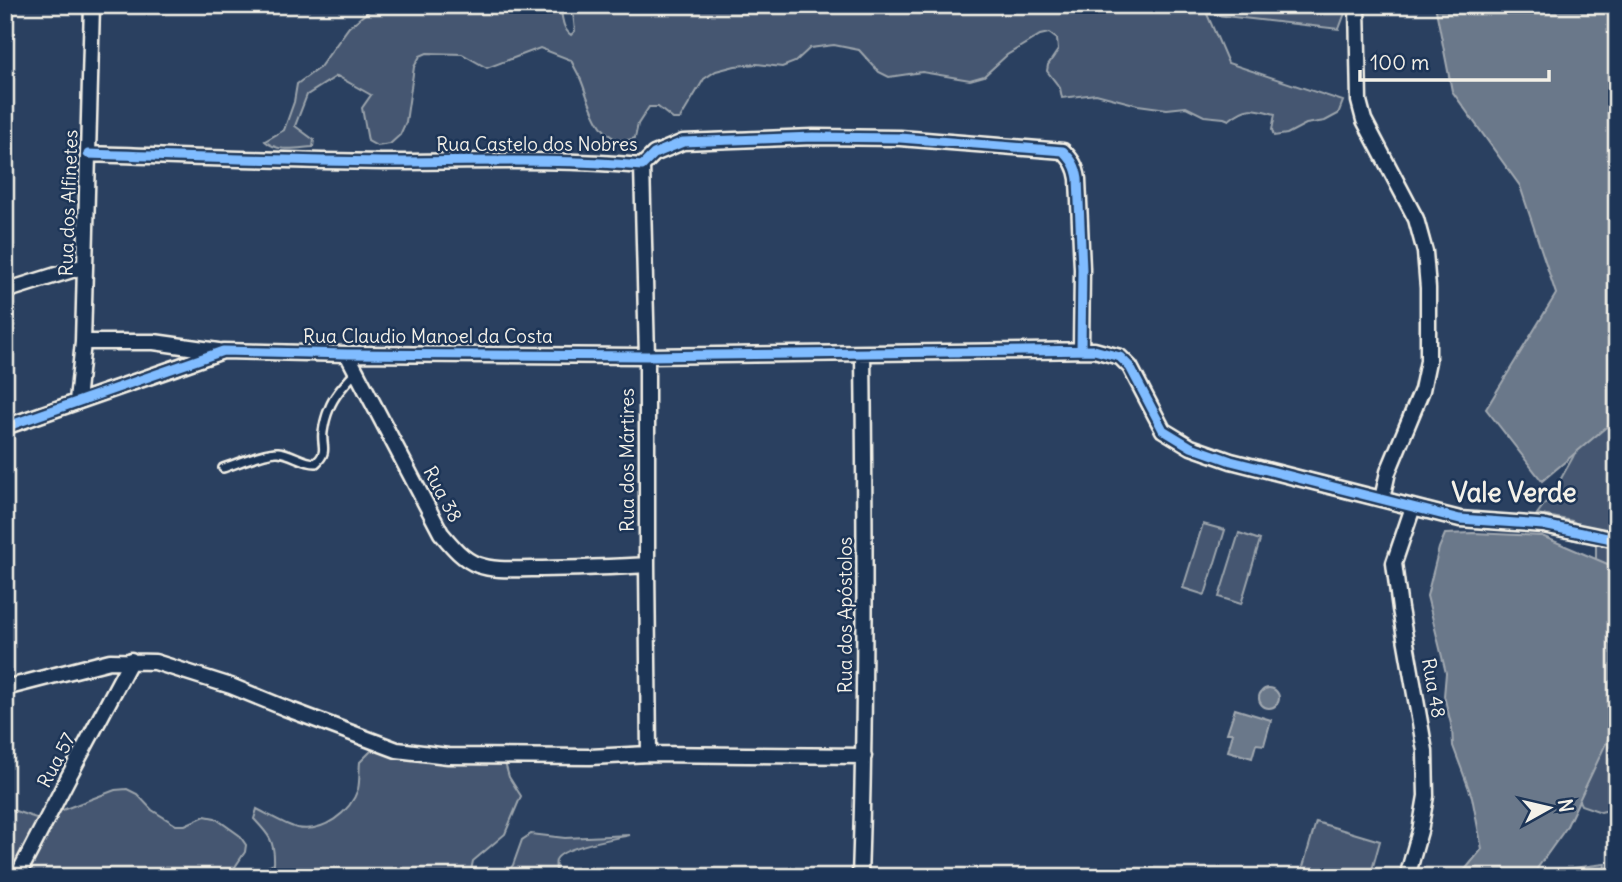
<svg xmlns="http://www.w3.org/2000/svg" width="1622" height="882" font-family="Delius,sans-serif">
	<style>
		.green { fill: #445771; stroke: #9ca4ac; stroke-width: 2 }
		.water { fill: #6a788a; stroke: #a1a8b0; stroke-width: 2 }
		.lines { fill: none; stroke-linecap: round; stroke-linejoin: round }
		.service-casing { stroke: #f4f1e8; stroke-width: 12 }
		.minor-casing { stroke: #f4f1e8; stroke-width: 19 }
		.service { stroke: #1d3557; stroke-width: 7 }
		.minor { stroke: #1d3557; stroke-width: 14 }
		.cycleway-casing { stroke: #1d3557; stroke-width: 13 }
		.cycleway { stroke: #80bcff; stroke-width: 9 }
		.labels { text-anchor: middle; stroke-width: 5; stroke-linejoin: round; paint-order: stroke }
		.street-label { font-size: 19px; fill: #f4f1e8; stroke: #1d3557 }
		.district-label { font-size: 26px; font-weight: bold; fill: #f4f1e8; stroke: #1d3557 }
	</style>
	<rect width="100%" height="100%" fill="#2a4060"/>
	<filter id="ink" filterUnits="userSpaceOnUse"><feTurbulence type="fractalNoise" baseFrequency=".0143" numOctaves="2"/><feDisplacementMap in="SourceGraphic" scale="14" xChannelSelector="R" yChannelSelector="G"/><feConvolveMatrix kernelMatrix="1 2 1 2 8 2 1 2 1" color-interpolation-filters="sRGB"/></filter>
	<g filter="url(#ink)">
		<path class="green" d="M376,5H560C562,15 562,29 571,35L575,31L573,13L576,5H1348L1339,29L1207,14L1228,63L1343,101L1338,114L1325,121L1306,124L1287,134L1274,136L1272,130L1275,114C1254,108 1247,105 1229,120L1224,118L1204,116L1186,107L1167,109L1138,105L1096,94L1062,98L1060,88L1047,71L1048,65L1058,50L1057,39L1049,33L1040,35L1007,55L984,76L970,80L922,72L889,77L879,72L859,50L834,45L810,48L795,62L782,67L757,64L735,66L716,71L704,79L680,119H673L658,107H649L638,124L635,138C601,152 590,102 581,80C578,73 574,67 571,60L540,48L487,68L462,54L427,53L420,56L414,67L406,122L400,135L390,144L377,146L368,141L362,108L371,95L337,76L307,95L295,126L314,140L313,147C297,148 278,153 265,141L284,130L294,102L297,84L320,67L349,27Z
			M1617,399V808L1601,812L1581,805L1573,788L1596,562V543L1575,540L1582,537L1583,527L1572,521L1537,514L1554,491L1573,457L1577,447Z
			M1203,524L1225,530L1205,595L1183,588Z
			M1239,533L1260,540L1241,604L1219,597Z
			M395,748L505,763L509,777L521,796L505,834L473,861L471,870L490,875L506,874L513,865L522,840L531,834L565,838L630,835C617,838 560,847 556,860C555,864 556,872 557,877H5L6,808L39,819L115,790L127,789L137,794L152,810L176,825H185L205,816L215,818L239,835L246,845L245,852L233,870L265,868L274,864C275,841 269,835 254,819L257,809C267,814 286,825 297,828C323,833 350,813 358,789C360,781 359,770 360,762L371,751Z
			M1316,822L1380,841L1370,877H1300Z
			M1605,864L1604,877H1542L1549,871Z"/>
		<path class="water" d="M1435,5H1617V418L1542,481L1486,409L1556,294L1520,186L1452,91Z
			M1473,533L1542,536L1617,568V720L1566,828L1531,877H1459L1482,849L1472,797L1453,746L1452,728L1444,696L1446,673L1427,596L1439,548L1445,534Z
			M1259 698a10 10 0 1 1 20 0a10 10 0 1 1-20 0Z
			M1235,709L1271,720L1264,745L1256,744L1252,758L1228,751L1233,733H1227Z"/>
		<g class="lines">
			<defs>
				<path id="service" d="M223,468C236,464 266,451 278,452C292,453 302,463 316,463C329,451 321,446 323,432C324,425 326,416 329,409C334,395 346,383 356,372"/>
				<path id="minor" d="M1357,5L1359,101L1364,120L1416,219L1425,252L1428,288V361L1422,390L1388,472L1382,499
					M88,154C186,157 284,161 381,162C468,162 555,158 642,166L654,154L683,142L813,137L900,138L1063,151C1072,160 1076,166 1078,179L1082,269L1081,350
					M642,166L647,356V565L649,754
					M5,291L85,266
					M83,342H154L218,351
					M347,354L441,533C451,545 463,560 478,565C495,571 514,569 532,569C570,569 608,567 647,565
					M77,401L83,342L92,5
					M5,427L223,351L347,354L647,356L1094,350L1120,357L1130,367L1163,430L1191,447L1231,461L1460,519L1543,525L1617,540
					M5,688L110,661L155,662L231,686L285,708L397,750L448,756L590,757L649,754L864,756
					M16,877L21,869L69,776L131,660
					M860,877C866,702 865,528 863,354
					M1407,877L1420,831L1426,796L1425,751L1400,609L1394,563L1413,507"/>
			</defs>
			<use href="#service" class="service-casing"/>
			<use href="#minor" class="minor-casing"/>
			<use href="#service" class="service"/>
			<use href="#minor" class="minor"/>
			<defs>
				<path id="cycleway" d="M88,154C186,157 284,161 381,162C468,162 555,158 642,166L654,154L683,142L813,137L900,138L1063,151C1072,160 1076,166 1078,179L1082,269L1081,350
					M5,427L223,351L347,354L647,356L1094,350L1120,357L1130,367L1163,430L1191,447L1231,461L1460,519L1543,525L1617,540"/>
			</defs>
			<use href="#cycleway" class="cycleway-casing"/>
			<use href="#cycleway" class="cycleway"/>
		</g>
	</g>
	<g class="labels">
		<g class="street-label">
			<text x="537" y="151">Rua Castelo dos Nobres</text>
			<text transform="translate(68 203) rotate(-88)" y="7">Rua dos Alfinetes</text>
			<text x="428" y="343">Rua Claudio Manoel da Costa</text>
			<text transform="translate(627 460) rotate(-90)" y="7">Rua dos Mártires</text>
			<text transform="translate(443 494) rotate(62)" y="7">Rua 38</text>
			<text transform="translate(845 615) rotate(-90)" y="7">Rua dos Apóstolos</text>
			<text transform="translate(1434 688) rotate(80)" y="7">Rua 48</text>
			<text transform="translate(56 760) rotate(-62)" y="7">Rua 57</text>
		</g>
		<g class="district-label">
			<text x="1514" y="502">Vale Verde</text>
		</g>
	</g>
	<rect width="1622" height="882" fill="none" stroke="#1d3557" stroke-width="28"/>
	<rect x="14" y="14" width="1594" height="854" fill="none" stroke="#f4f1e8" stroke-width="2.5" filter="url(#ink)"/>
	<g transform="translate(1549 808) rotate(82)" stroke="#1d3557" stroke-width="5" paint-order="stroke">
	<path d="M0-5L12 26L0 18L-12 26Z" fill="#f4f1e8"/>
	<text y="-10" font-size="19" font-weight="bold" text-anchor="middle" fill="#f4f1e8">N</text>
	</g>
	<path d="M1360 70v10h189v-10" fill="none" stroke="#f4f1e8" stroke-width="3.5"/>
	<text x="1370" y="70" font-size="21" fill="#f4f1e8" stroke="#1d3557" stroke-width="5" paint-order="stroke">100 m</text>
</svg>
